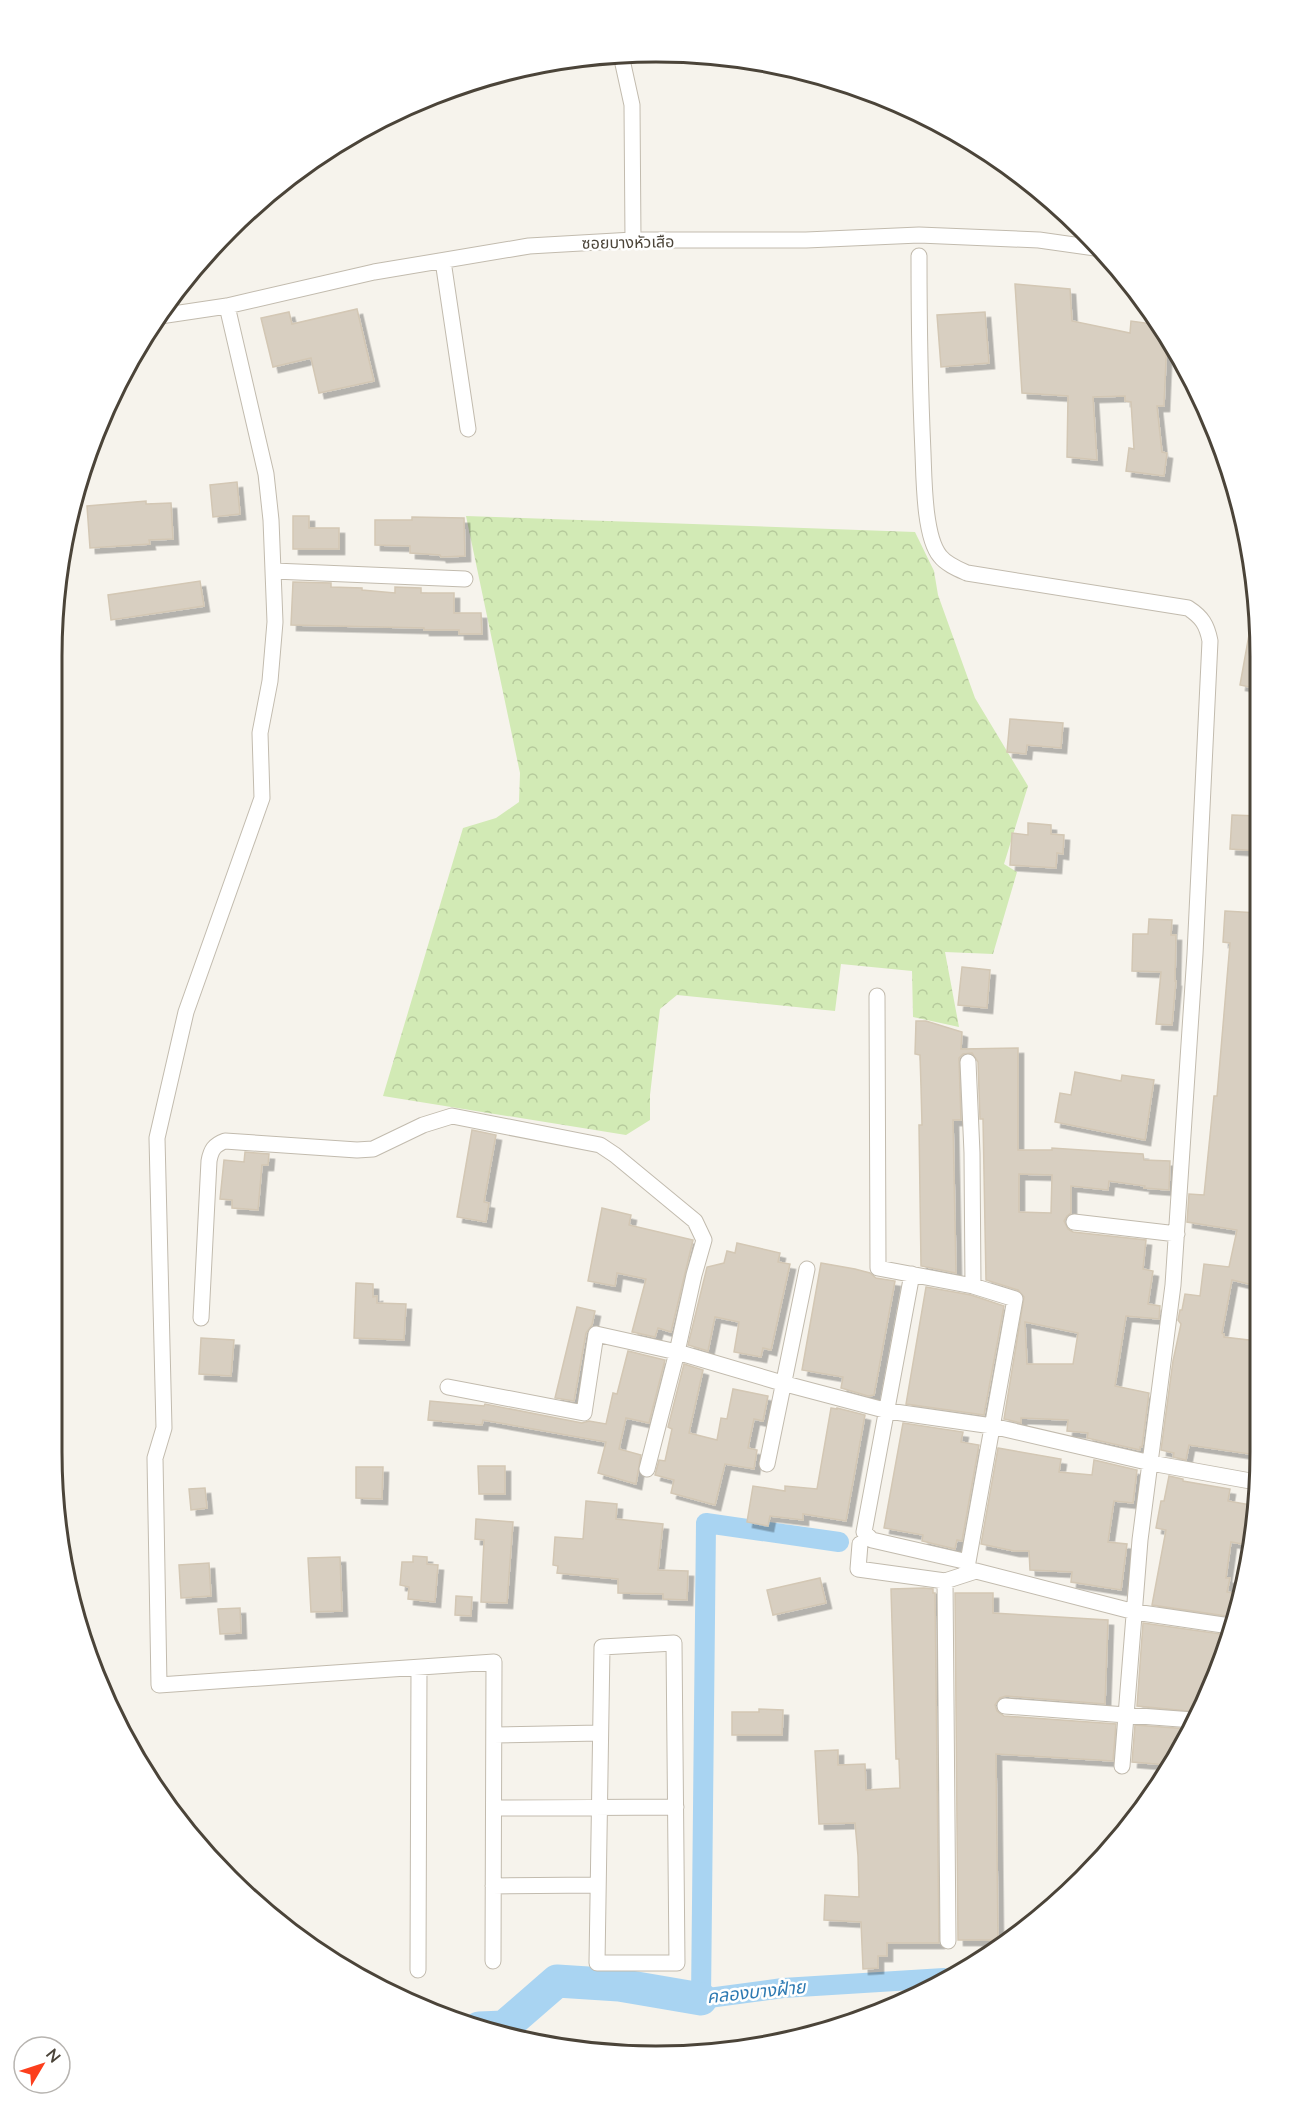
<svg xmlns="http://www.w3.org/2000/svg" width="1312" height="2107" font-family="Lato,'Noto Sans Thai',sans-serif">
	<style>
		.forest { fill: url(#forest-crowns) }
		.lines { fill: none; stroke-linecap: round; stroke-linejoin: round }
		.canal { stroke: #a9d4f2; stroke-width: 20 }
		.river { stroke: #a9d4f2; stroke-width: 33 }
		.building { fill: #d8cfc1; stroke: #d3c7b4; stroke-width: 1.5; fill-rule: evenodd; filter: url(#shadow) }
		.minor-casing { stroke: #c2bbae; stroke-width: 17 }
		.minor { stroke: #fff; stroke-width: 15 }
		.labels { text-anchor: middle; stroke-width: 5; stroke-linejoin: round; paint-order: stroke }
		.street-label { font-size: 16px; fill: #4b4439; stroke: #fff }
		.water-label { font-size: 18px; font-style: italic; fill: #2e7ab2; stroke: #fff }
		.rim { fill: none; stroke: #4b4439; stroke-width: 3 }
	</style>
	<defs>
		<pattern id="forest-crowns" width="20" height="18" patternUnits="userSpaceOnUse" patternTransform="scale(1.5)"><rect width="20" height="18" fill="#d2eab5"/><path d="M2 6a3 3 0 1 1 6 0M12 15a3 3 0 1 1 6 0" fill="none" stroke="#b6ca9c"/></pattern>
		<filter id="shadow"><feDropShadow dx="5.5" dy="5.5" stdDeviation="0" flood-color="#0004"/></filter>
	</defs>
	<rect width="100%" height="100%" fill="#f6f3ec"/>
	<path class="forest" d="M466,516L915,532L934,571L938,595L975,698L1028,786L1004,864L1017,872L993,954L945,952L959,1027L913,1017L912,971L841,964L835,1011L677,995L660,1009L650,1095V1120L626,1135L383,1096L463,828L496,818L519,802L520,773Z"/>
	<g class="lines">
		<path class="canal" d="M839,1542L706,1523L701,1999L783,1988L944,1978"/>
		<path class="river" d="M479,2028L504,2027L557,1981L619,1985L701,1999"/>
	</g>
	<path class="building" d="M1015,284L1070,289L1072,321L1130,333L1131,321L1159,325L1167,336L1164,406H1157L1162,452L1167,453L1164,476L1126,471L1129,448L1134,449L1131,402L1125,401V396L1093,397L1097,460L1067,457L1068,396L1022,393Z
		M357,309L374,381L319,393L311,358L273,367L261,318L289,312L292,324Z
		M985,312L989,363L941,367L937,315Z
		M237,482L240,514L213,517L210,485Z
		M146,501V504L171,503L173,539L149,540L150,544L90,548L87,506Z
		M293,516H309V528H339V549H293Z
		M412,517L464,518L465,556L441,557L440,555L410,553V546L375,545V520H412Z
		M200,581L204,606L111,620L108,595Z
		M293,582L331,583V587L362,588V590L395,593V587L421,588V593H454V613H481L482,634H459V630H424V628L291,625Z
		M1252,618L1260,619L1259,689L1240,685Z
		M1010,719L1063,723L1061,748L1027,745L1026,754L1007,752Z
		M1232,815L1259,816V851L1230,849Z
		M1028,823L1051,825V834L1064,835L1063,854L1057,853L1056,868L1010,865L1012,833L1028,835Z
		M1225,911L1258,913L1257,1286L1232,1280L1222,1333L1224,1334V1337L1257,1341L1256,1455L1189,1445L1186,1460L1173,1457L1174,1453L1161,1450L1173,1361L1181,1324L1178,1320L1180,1310H1182L1185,1294L1200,1296L1204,1264L1229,1267L1237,1230L1187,1222L1189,1194L1204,1195L1214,1096H1217L1230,943L1223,942Z
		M1149,919L1172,920L1171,935H1176L1175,981H1176L1172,1025L1156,1024L1161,972L1132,971L1133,934H1148Z
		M962,967L990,970L987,1008L958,1005Z
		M916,1021H926L962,1032L961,1049L1018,1048V1150H1052V1148L1143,1154L1144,1160L1170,1161L1169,1190L1144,1188L1145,1186L1109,1181L1108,1190L1071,1186V1213L1067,1216L1064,1221L1068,1229L1073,1232L1146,1240L1143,1269L1153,1271L1148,1304L1160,1306L1159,1319L1126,1316L1115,1386L1149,1393L1142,1447H1140V1450L1087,1438L1088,1433L1067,1431L1068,1420L1021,1418V1423L1004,1419L1024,1297L1018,1290L986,1280L983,1119H980L978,1062L972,1053L963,1054L959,1058L961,1120H953L956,1273L921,1266L919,1125H922L921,1087L920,1055L915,1054ZM1019,1174L1052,1175L1051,1213L1019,1212ZM1025,1322L1078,1333L1073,1364H1027Z
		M1075,1072L1121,1081L1122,1075L1154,1080L1145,1140L1055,1122L1060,1093L1071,1095Z
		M472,1130L496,1135L484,1202L489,1203L486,1222L457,1217Z
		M245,1152L269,1154L268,1165H262L258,1210L232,1208V1200L220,1199L224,1160L244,1162Z
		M602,1208L631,1215L629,1225L693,1240L671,1332L658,1328L655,1337L632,1332L646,1279L617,1273L615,1286L588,1281Z
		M737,1243L780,1253L778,1262L790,1264L771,1350L763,1348L761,1357L734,1352L739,1322L715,1317L708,1351L688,1345L707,1267L724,1263L727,1251L735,1253Z
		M821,1263L855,1269L870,1273L876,1278L895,1281L874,1395L868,1396L841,1388L843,1377L802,1370Z
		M356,1283L373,1284V1297L377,1296V1303L406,1304L404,1340L354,1338Z
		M926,1287L971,1295L1004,1306L984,1415L906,1404Z
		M577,1307L595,1311L592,1325L586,1333L574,1401L555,1398Z
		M201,1338L234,1340L231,1376L199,1374Z
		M628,1351L665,1360L649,1423L626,1418L619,1449L641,1455L636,1484L598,1473L606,1442L483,1420L482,1425L428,1420L430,1401L484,1406L485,1404L582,1423L589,1421L606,1424L613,1393L617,1394Z
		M684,1364L703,1370L689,1433L717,1440L721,1418L727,1419L733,1389L768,1396L763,1421L754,1419L748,1448L757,1450L754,1469L725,1464L715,1505L671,1493L674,1480L655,1475L659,1460L665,1461L672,1429L668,1427Z
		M831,1408L837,1409V1408L865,1415L846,1521L803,1514V1520L770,1516L768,1526L747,1522L753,1486L785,1491V1486L817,1489Z
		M903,1423L963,1432L961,1442L979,1445L962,1541L957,1540L955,1549L922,1541L923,1535L884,1528Z
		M998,1448L1061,1459L1059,1472L1092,1475L1094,1460L1137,1470L1133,1503L1114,1501L1108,1542L1127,1544L1121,1590L1071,1582L1072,1572L1030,1570L1029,1551H1014L981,1544Z
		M478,1466H505V1494H479Z
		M356,1467H383L382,1499L356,1498Z
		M1169,1476L1183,1479V1481L1230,1489L1228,1501L1256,1506V1530L1252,1546L1231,1542L1226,1578H1230L1227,1592L1239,1594L1233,1617L1152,1605L1166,1530L1156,1528L1161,1501H1164Z
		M205,1488L207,1508L191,1510L189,1489Z
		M586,1501L617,1504L616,1519L663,1524L658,1570L688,1571L687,1600L663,1599V1594L618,1593V1579L557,1573L558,1566L553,1565L555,1537L583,1539Z
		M476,1519L513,1522L507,1603L481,1602L484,1540L475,1539Z
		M413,1556L427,1557V1564L438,1565L435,1602L408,1599L409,1587L400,1585L402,1562H413Z
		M340,1557L342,1611L311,1612L308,1558Z
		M209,1563L211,1596L181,1598L179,1565Z
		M820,1578L826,1603L773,1615L767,1590Z
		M924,1588L933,1589V1593H935L939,1943H887V1956H878V1968L863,1969L861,1922L824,1920L825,1895L859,1897L858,1856L855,1823L819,1824L815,1751L838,1750V1765L865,1764L866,1790L900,1788L899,1759H896L891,1589Z
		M955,1593H993V1613L1108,1620L1105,1704L1006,1696L1000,1698L995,1705L997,1711L1004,1716L1116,1724L1113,1761L996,1754L998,1940H958Z
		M456,1596L472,1597L471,1616L455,1615Z
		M240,1608L241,1633L220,1634L218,1609Z
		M1143,1623L1228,1635L1215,1682L1198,1712L1137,1706Z
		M759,1709L783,1710L782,1735H732V1712H759Z
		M1135,1725L1188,1729L1168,1765L1132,1762Z"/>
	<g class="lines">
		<defs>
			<path id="minor" d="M621,55L632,105L633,240
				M919,256C919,322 920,387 923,453C924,478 924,537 940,556C946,564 958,569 967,573L1188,608C1202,617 1207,625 1210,641L1195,954L1173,1285L1140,1540L1122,1766
				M443,261L468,429
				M227,306L266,474L271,520L275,622L270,681L260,733L262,798L186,1012L157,1138L164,1428L155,1458L159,1685L494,1662L493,1961
				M160,316L227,306L374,272L529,246L633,240H806L919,235L1039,240L1102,249
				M274,571L465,579
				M877,996L878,1268L973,1286L1015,1299L966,1573
				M968,1062L972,1153L973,1286
				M1074,1222L1177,1234
				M912,1274L864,1532L872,1540L968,1562
				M201,1318L209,1161C211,1150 214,1145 225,1141L357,1150L373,1149L423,1125L452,1116L600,1145L615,1155L695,1221L704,1240L694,1275L677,1352L647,1469
				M448,1387L584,1413L596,1334L677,1352L782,1383L888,1411L992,1426L1151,1463L1256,1482
				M767,1464L807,1269
				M860,1544L858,1569L945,1581L976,1571L1135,1612L1230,1626
				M945,1581L948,1941
				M674,1643L677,1963H597L602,1647Z
				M1005,1706L1193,1720
				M494,1735L600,1733
				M494,1808L676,1807
				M493,1886L598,1885
				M418,1970L419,1668"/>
		</defs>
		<use href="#minor" class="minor-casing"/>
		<use href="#minor" class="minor"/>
	</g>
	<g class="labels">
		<g class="street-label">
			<text transform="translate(628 242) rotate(-1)" y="6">ซอยบางหัวเสือ</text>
		</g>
		<g class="water-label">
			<text transform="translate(756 1992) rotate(-6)" y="6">คลองบางฝ้าย</text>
		</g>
	</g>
	<path d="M0 0H1312V2107H0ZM656 62H656A594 594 0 0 1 1250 656V1452A594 594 0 0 1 656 2046H656A594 594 0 0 1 62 1452V656A594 594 0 0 1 656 62Z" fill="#fff" fill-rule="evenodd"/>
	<path class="rim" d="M656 62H656A594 594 0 0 1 1250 656V1452A594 594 0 0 1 656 2046H656A594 594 0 0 1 62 1452V656A594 594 0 0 1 656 62Z"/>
	<g transform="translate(42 2065) rotate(51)"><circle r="28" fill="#ffffff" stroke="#b7b4b0" stroke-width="1.5"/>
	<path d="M0-4.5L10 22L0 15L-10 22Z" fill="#fc3f1d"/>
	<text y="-9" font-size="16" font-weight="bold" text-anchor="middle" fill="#4b4439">N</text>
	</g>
</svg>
